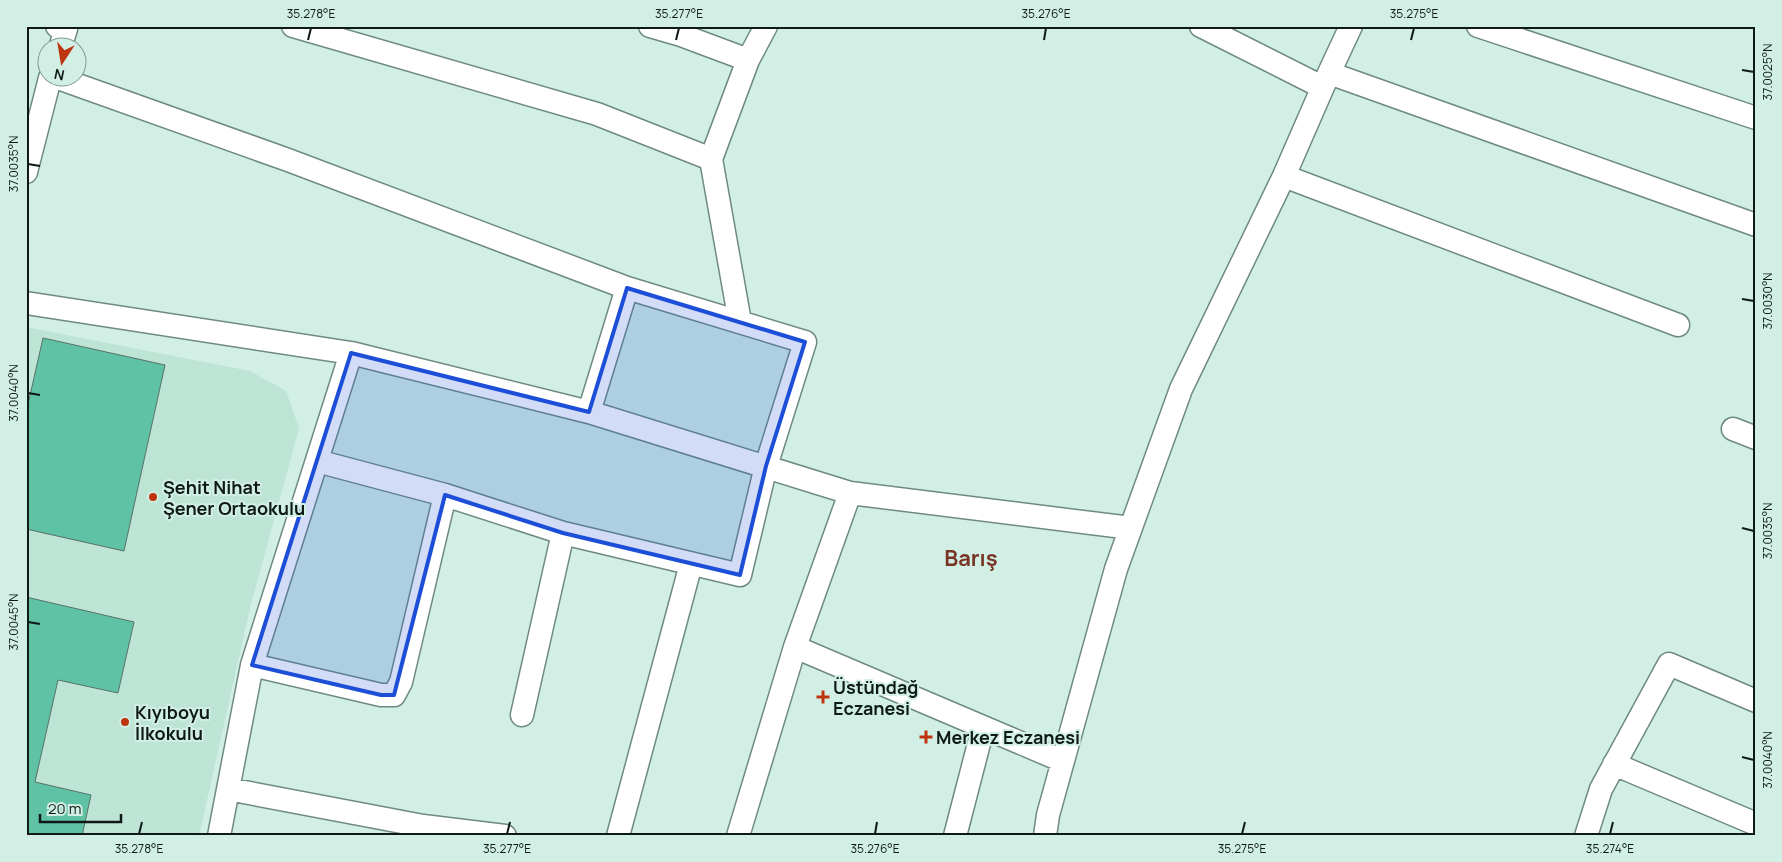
<svg xmlns="http://www.w3.org/2000/svg" width="1782" height="862" viewBox="0 0 1782 862" font-family="Manrope,sans-serif">
<style>
.built{fill:#bee4d6}
.building{fill:#5fc2a4;stroke:#577268}
.lines{fill:none;stroke-linecap:round;stroke-linejoin:round}
.street-casing{stroke:#6f8a80;stroke-width:25}
.street{stroke:#fff;stroke-width:22}
.marked{fill:#1d4ed8;fill-opacity:0.2;stroke:#1d4ed8;stroke-width:4;stroke-linejoin:round}
.ticks{fill:none;stroke:#0f1a16;stroke-width:2}
.poi-dot{fill:#be340f;stroke:#d1efe4;stroke-width:2}
.labels{text-anchor:middle;dominant-baseline:central;stroke-width:4;stroke-linejoin:round;paint-order:stroke}
.poi-label{font-size:18px;font-weight:bold;fill:#0f1a16;stroke:#d1efe4;text-anchor:start}
.district-label{font-size:22px;font-weight:bold;fill:#783424;stroke:#d1efe4}
.neatline{fill:none;stroke:#0f1a16;stroke-width:2}
.ticks-label{font-size:12px;text-anchor:middle;fill:#0f1a16}
</style>
<rect width="100%" height="100%" fill="#d1efe4"/>
<path class="built" d="M26 327 250 371 286 391 299 428 250 608 199 836H26Z"/>
<path class="building" d="M43 338 165 365 124 551 26 529V413Z
M26 597 134 622 118 693 58 680 35 782 91 795 82 836H26Z"/>
<g class="lines">
<defs>
<path id="street" d="M57 26 66 29 60 48
M293 26 597 114 711 159
M650 26 681 35 748 60
M1201 26 1322 87
M1478 26 1756 118
M1329 73 1756 225
M58 78 288 160 627 288 805 342 766 466 740 575 563 533 445 495 317 461
M26 172 50 78
M1284 176 1678 325
M26 303 351 353 589 412 850 493 1131 528
M740 322 711 159 748 60 766 26
M589 412 627 288
M1733 429 1756 438
M795 647 1063 761
M252 665 381 695H394L401 682 445 495
M522 715 563 533
M1614 764 1756 824
M228 789 423 826 505 836
M219 836 252 665 351 353
M618 836 691 564
M738 836 795 647 850 493
M955 836 983 728
M1045 836 1048 815 1116 569 1181 389 1284 176 1329 73 1351 26
M1586 836 1601 789 1669 664 1756 701"/>
</defs>
<use href="#street" class="street-casing"/>
<use href="#street" class="street"/>
</g>
<path class="marked" d="M627 288 805 342 766 466 740 575 563 533 445 495 394 695H381L252 665 351 353 589 412Z"/>
<path class="ticks" d="M308 40 311 28M676 40 679 28M1044 40 1046 28M1411 40 1414 28M1742 70 1754 72M28 164 40 166M1742 299 1754 301M28 393 40 395M1742 528 1754 531M28 622 40 624M1742 757 1754 760M139 834 142 822M507 834 510 822M875 834 877 822M1242 834 1245 822M1610 834 1613 822"/>
<g class="poi-dot">
<circle cx="153" cy="497" r="5"/>
<path d="M820.5 689.5h5v5h5v5h-5v5h-5v-5h-5v-5h5z"/>
<circle cx="125" cy="722" r="5"/>
<path d="M923.5 729.5h5v5h5v5h-5v5h-5v-5h-5v-5h5z"/>
</g>
<g class="labels">
<g class="poi-label">
<text x="163" y="487">Şehit Nihat<tspan x="163" dy="21">Şener Ortaokulu</tspan></text>
<text x="833" y="687">Üstündağ<tspan x="833" dy="21">Eczanesi</tspan></text>
<text x="135" y="712">Kıyıboyu<tspan x="135" dy="21">İlkokulu</tspan></text>
<text x="936" y="737">Merkez Eczanesi</text>
</g>
<g class="district-label">
<text x="971" y="558">Barış</text>
</g>
</g>
<rect width="1782" height="862" fill="none" stroke="#d1efe4" stroke-width="55"/>
<g transform="translate(62 62) rotate(192)"><circle r="24" fill="#d1efe4" stroke="#839a92"/>
<path d="M0-4L9 19L0 12L-9 19Z" fill="#be340f"/>
<text y="-8" font-size="14" font-weight="bold" text-anchor="middle" fill="#0f1a16">N</text>
</g>
<path d="M40 814v8h81v-8" fill="none" stroke="#0f1a16" stroke-width="2.5"/>
<text x="48" y="814" font-size="15" fill="#0f1a16" stroke="#d1efe4" stroke-width="4" paint-order="stroke">20 m</text>
<rect x="28" y="28" width="1726" height="806" class="neatline"/>
<g class="ticks-label">
<text x="311" y="18">35.278°E</text>
<text x="679" y="18">35.277°E</text>
<text x="1046" y="18">35.276°E</text>
<text x="1414" y="18">35.275°E</text>
<text transform="translate(1768 72) rotate(-90)" y="4">37.0025°N</text>
<text transform="translate(14 164) rotate(-90)" y="4">37.0035°N</text>
<text transform="translate(1768 301) rotate(-90)" y="4">37.0030°N</text>
<text transform="translate(14 393) rotate(-90)" y="4">37.0040°N</text>
<text transform="translate(1768 531) rotate(-90)" y="4">37.0035°N</text>
<text transform="translate(14 622) rotate(-90)" y="4">37.0045°N</text>
<text transform="translate(1768 760) rotate(-90)" y="4">37.0040°N</text>
<text x="139" y="853">35.278°E</text>
<text x="507" y="853">35.277°E</text>
<text x="875" y="853">35.276°E</text>
<text x="1242" y="853">35.275°E</text>
<text x="1610" y="853">35.274°E</text>
</g>
</svg>
